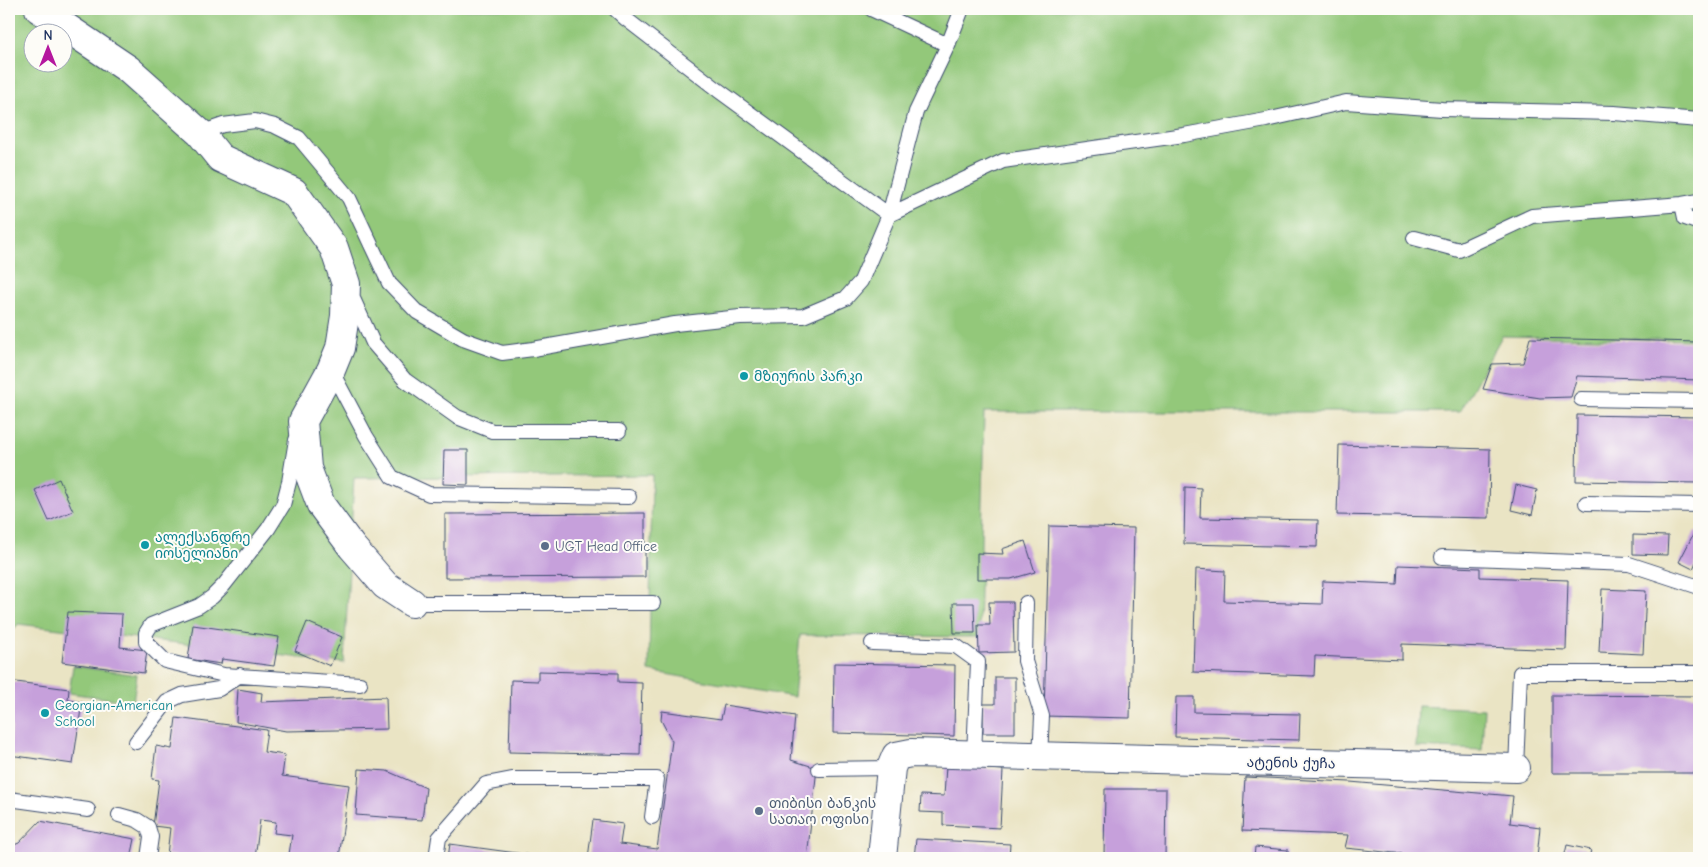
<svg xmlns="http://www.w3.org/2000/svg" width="1708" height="867" viewBox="0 0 1708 867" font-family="'Comic Neue','Noto Sans Georgian',sans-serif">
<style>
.green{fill:#93c87a;stroke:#577c6c;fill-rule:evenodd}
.building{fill:#c6a0db}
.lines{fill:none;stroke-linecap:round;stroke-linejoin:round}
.service-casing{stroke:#3a4a6d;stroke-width:16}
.minor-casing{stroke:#3a4a6d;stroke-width:30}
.service{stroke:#fff;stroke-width:14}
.minor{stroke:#fff;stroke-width:28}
.culture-dot{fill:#0f9aa8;stroke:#fdfcf7;stroke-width:2}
.service-dot{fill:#5c6f8a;stroke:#fdfcf7;stroke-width:2}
.labels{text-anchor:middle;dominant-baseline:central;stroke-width:4;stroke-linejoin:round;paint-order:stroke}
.culture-label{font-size:14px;fill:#0d838f;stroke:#fdfcf7;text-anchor:start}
.service-label{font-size:14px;fill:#4e5e75;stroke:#fdfcf7;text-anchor:start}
.street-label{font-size:14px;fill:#1b2f5e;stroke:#fdfcf7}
</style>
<rect width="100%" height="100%" fill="#fdfcf7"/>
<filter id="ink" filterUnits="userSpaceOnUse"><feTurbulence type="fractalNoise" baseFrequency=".02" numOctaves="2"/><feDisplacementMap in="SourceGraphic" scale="10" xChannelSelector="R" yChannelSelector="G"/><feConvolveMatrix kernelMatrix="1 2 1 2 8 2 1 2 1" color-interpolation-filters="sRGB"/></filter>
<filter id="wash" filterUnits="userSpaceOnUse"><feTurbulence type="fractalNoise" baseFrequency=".0096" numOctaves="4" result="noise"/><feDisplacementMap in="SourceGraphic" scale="20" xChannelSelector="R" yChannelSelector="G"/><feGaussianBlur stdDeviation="1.12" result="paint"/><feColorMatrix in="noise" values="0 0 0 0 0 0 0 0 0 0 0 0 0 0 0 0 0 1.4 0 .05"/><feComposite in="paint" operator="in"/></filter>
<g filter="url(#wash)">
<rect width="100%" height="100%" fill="#eae4c4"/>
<path class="green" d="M9 9H1699V340L1502 336 1460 412H984L979 637 800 635 794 697 649 671 652 475 354 478 344 663 18 624 9 637ZM32 32H62V62H32Z
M73 666 137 675 133 702 69 693Z
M1418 706 1484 709 1482 750 1416 747Z"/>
<g id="blocks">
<path class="building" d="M1530 338 1699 342V380L1577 376 1571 397 1540 398 1483 389 1492 364 1523 363Z
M1577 415 1699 417V483L1576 481Z
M1339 445 1490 449 1489 518 1337 515Z
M444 450H468V485L443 484Z
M59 479 73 511 49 521 35 490Z
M1516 485 1537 490 1532 515 1511 510Z
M1185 487 1201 488 1200 518 1318 520 1317 547 1184 544Z
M645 513V577L445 578V514Z
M1049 526 1134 528 1130 718 1044 716Z
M1695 531 1699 533V564L1696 562 1693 569 1679 562Z
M1633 535 1668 536 1667 555 1633 554Z
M1025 541 1035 572 1011 579H977V553L1003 554 1002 549Z
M1398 565 1480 568V577L1568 580 1566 650 1402 644V660L1315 656 1314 676 1193 672 1196 569 1225 571 1224 601 1322 604 1323 581 1397 584Z
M1602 589 1646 591 1643 654 1599 652Z
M989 602H1013L1014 652 979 653 978 625H990Z
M953 603H974L975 633H954Z
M68 612 122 614 120 647 147 650 144 673 62 662Z
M307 622 342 637 330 666 295 651Z
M193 625 279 637 274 666 222 659 221 664 188 659Z
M834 663 955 665 954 736 833 733Z
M538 671 618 673V682L642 683 640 755 509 752 511 680 538 681Z
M995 677H1015V733H983V704H995Z
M9 681 69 689 68 700 82 702 73 764 9 755 12 725H9Z
M238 689 262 693 261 702 386 697 387 729 286 731 236 722Z
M1552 695 1699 696V773H1552Z
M1176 697H1194V712L1300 714 1299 740 1175 737Z
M724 705 795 716 791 760 817 768 807 858H588L593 820 623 824 620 844 657 849 672 741 661 720 662 711 721 719Z
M176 718 267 730 264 752 285 755 282 776 349 785 339 858 289 854 292 835 274 833 276 822 260 820 255 858H192L167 855 170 828 153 826 159 780 152 779 156 746 172 749Z
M946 766 1003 770 1000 828 943 825V813L920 812 921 795 944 796Z
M359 769 387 771 426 788 422 820 356 815Z
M1245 777 1350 782 1513 796 1510 823 1540 827 1537 858H1445L1345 848 1348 835 1242 831Z
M1105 789H1166L1165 858H1104Z
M40 821 135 839 131 858H9V847L19 843Z
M916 839 1010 844 1009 858H914Z
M450 844 546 857V858H448Z
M1567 845 1591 850 1589 858H1564Z
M1255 847 1288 850V858H1254Z"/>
</g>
</g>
<g filter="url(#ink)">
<use href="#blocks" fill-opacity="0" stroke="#3a4a6d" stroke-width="1"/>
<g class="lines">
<defs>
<path id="service" d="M615 9 626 19 718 90 889 215
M871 9 948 45
M200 133 223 125 255 121 275 126 299 138 349 198 389 283 417 312 463 339 502 353 533 349 675 324 740 317 803 316 846 298 861 281 889 215 916 112 948 45 962 9
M1682 204 1685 218 1699 223
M889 215 1003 161 1184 135 1266 120 1346 102 1442 109 1614 113 1699 120
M1414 238 1459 250 1532 216 1682 204 1699 201
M351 294 373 343 405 380 457 417 492 431H619
M331 370 366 436 392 477 429 494 629 497
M1581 399 1699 401
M296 440 289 482 283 505 268 529 224 585 212 597 199 606 151 625 146 633V642L165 661 224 675 360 684
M1586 503 1699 505
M1442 557 1629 564 1699 587
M412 603H653
M1026 603 1025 661 1042 716 1040 757
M872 643 956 646 978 662 974 755
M136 742 167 702 182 695 219 689 240 675
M1516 768 1520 673H1699
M819 769 891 768
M9 799 88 810
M119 815 137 820 148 827 151 837 148 858
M436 858 439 838 486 784 512 779H657L652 817"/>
<path id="minor" d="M39 9 128 69 200 133 220 158 294 192 334 248 346 284 345 316 340 348 331 370 303 421 307 468 321 505 352 547 385 585 412 603
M882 858 891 768 896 756 911 753 1516 768"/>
</defs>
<use href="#service" class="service-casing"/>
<use href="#minor" class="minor-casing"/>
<use href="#service" class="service"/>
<use href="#minor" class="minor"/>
</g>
</g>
<g class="culture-dot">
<circle cx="744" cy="376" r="5"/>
<circle cx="145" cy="545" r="5"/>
<circle cx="45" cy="713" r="5"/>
</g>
<g class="service-dot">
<circle cx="545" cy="546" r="5"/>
<circle cx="759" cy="811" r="5"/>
</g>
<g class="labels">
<g class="culture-label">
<text x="754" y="376">მზიურის პარკი</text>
<text x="155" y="537">ალექსანდრე<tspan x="155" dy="16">იოსელიანი</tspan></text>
<text x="55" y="705">Georgian-American<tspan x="55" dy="16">School</tspan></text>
</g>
<g class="service-label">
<text x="555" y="546">UGT Head Office</text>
<text x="769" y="803">თიბისი ბანკის<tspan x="769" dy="16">სათაო ოფისი</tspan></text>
</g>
<g class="street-label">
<text transform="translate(1291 763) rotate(1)">ატენის ქუჩა</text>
</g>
</g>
<rect width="1708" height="867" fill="none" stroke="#fdfcf7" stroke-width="30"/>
<g transform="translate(48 48)"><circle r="24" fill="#fdfcf7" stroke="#a3aaba"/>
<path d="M0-4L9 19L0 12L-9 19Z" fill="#b5179e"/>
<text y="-8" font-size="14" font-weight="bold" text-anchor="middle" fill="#1b2f5e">N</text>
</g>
</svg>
